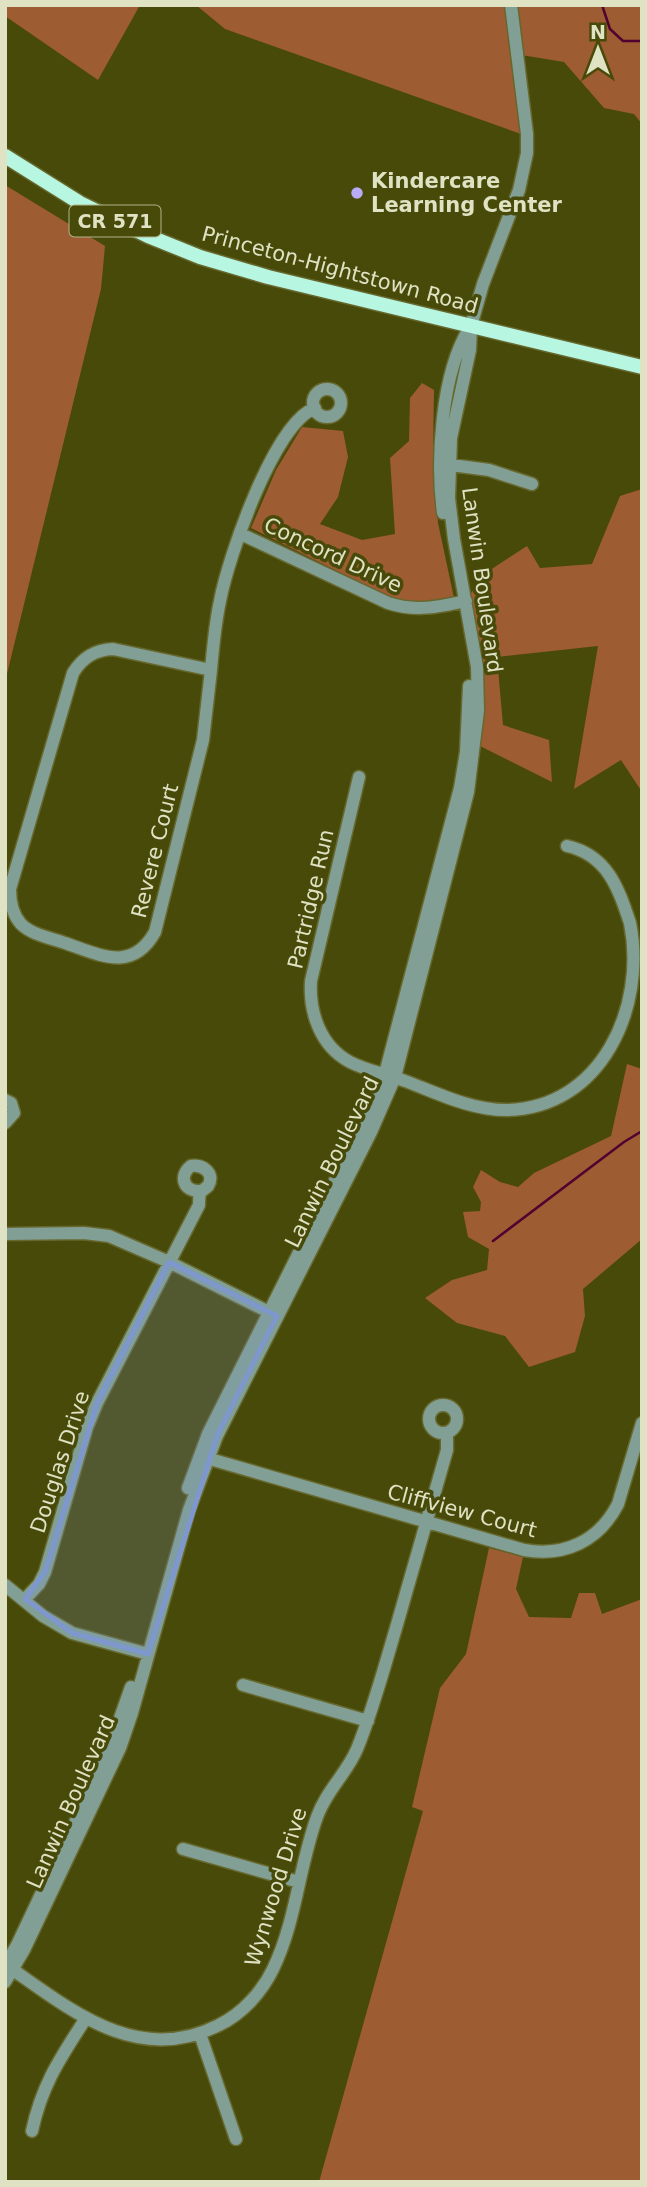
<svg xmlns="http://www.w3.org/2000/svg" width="647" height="2187" viewBox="0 0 647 2187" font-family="'DejaVu Sans',sans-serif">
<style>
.green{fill:#9d5c32}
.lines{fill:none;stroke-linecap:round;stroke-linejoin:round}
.stream{stroke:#500330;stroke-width:2.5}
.minor-casing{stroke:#66682e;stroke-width:15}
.major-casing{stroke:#66682e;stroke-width:17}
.minor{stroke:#819f94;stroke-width:12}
.major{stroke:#b7f6e1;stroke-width:14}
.marked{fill:#7e98ce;fill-opacity:0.2;stroke:#7e98ce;stroke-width:5;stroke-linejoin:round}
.poi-dot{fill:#b8abf7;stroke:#484a09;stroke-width:2.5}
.labels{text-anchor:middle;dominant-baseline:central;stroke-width:7;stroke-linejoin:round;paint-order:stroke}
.shield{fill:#484a09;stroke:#b2b48b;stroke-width:2}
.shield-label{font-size:19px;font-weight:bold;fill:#dfe2c3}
.poi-label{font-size:21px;font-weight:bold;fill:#dfe2c3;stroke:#484a09;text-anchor:start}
.street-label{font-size:21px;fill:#dfe2c3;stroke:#484a09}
</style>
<rect width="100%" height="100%" fill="#484a09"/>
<path class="green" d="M5 5H140L98 80 5 16Z
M196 5H642V124L634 114 604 108 564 62 515 54 521 134 225 29Z
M5 185 105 246 101 289 5 682Z
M422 383 434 390 433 452 438 523 454 598 424 603 395 600 251 528 276 470 302 427 343 431 348 457 338 497 320 524 362 540 395 534 390 458 409 441 410 398Z
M642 489V792L621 760 574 789 598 646 497 657 503 725 549 740 552 782 480 746 469 596 484 574 527 546 540 568 592 564 620 496Z
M627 1064 642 1069V1239L583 1289 585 1316 575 1352 529 1367 505 1336 457 1323 425 1298 452 1280 487 1270 489 1249 468 1237 463 1212 480 1211 481 1202 473 1187 481 1170 500 1182 518 1187 534 1173 611 1136Z
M489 1548 523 1557 516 1589 529 1617 571 1618 579 1593H595L602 1614 642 1599V2182H319L423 1811 412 1807 440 1688 466 1654Z"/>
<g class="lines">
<path class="stream" d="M602 5 610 29 623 41H642
M493 1241 624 1142 642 1131"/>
<defs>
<path id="minor" d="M313 403a14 14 0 1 1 28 0a14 14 0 1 1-28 0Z
M444 464 489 470 532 484
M443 513C436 461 441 374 469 329
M241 534 388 603C415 612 438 607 466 601
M113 649 211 670 203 740 155 932C132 973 100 955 65 943 51 938 32 935 21 924 12 914 10 902 10 889L73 673C83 657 95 650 113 649Z
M211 670C213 647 215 624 220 601 228 558 274 423 315 408
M359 777 311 981C309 1012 320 1046 350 1062 367 1071 387 1074 405 1081 437 1093 471 1110 506 1110 601 1109 647 1007 630 923 618 887 607 855 567 846
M5 1100 11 1103 14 1113 5 1123
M5 1234 84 1233 109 1236 169 1262 277 1316
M429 1419a14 14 0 1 1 28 0a14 14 0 1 1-28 0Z
M203 1457 524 1550C565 1557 599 1541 618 1504L642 1423
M188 1488 208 1434 381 1089 460 788 466 752 469 686
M5 1585 43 1616 72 1633 148 1654
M25 1599 39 1584 45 1572 87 1427 97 1403 199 1205C199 1201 199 1197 200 1193 202 1190 205 1189 208 1186 216 1173 202 1164 191 1166 178 1176 184 1192 200 1191
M243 1685 368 1721
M183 1849 299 1882
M5 1966 17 1945 107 1755 131 1687
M9 1967C73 2012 139 2066 219 2025 242 2014 262 1992 273 1969 296 1922 299 1866 317 1817 326 1791 347 1773 357 1749 373 1710 384 1668 396 1628 413 1569 430 1509 447 1450V1433
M5 1982 24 1950 120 1748 132 1713 189 1510 217 1436 371 1132 395 1077 468 792 478 711 477 667 454 539 449 498 451 438 470 350 471 326 483 284 519 190 527 153V134L511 5
M200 2034 236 2139
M32 2131C42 2084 61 2057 86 2018"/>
<path id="major" d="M5 156 80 203 148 236 200 257 268 277 642 367"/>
</defs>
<use href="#minor" class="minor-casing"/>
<use href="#major" class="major-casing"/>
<use href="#minor" class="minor"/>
<use href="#major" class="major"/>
</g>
<path class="marked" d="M169 1262 277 1316 217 1436 148 1654 72 1633 25 1599 45 1572 97 1403Z"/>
<circle class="poi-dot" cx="357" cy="193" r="7"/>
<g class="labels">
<rect class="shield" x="69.5" y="205.5" width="91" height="31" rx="5"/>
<g class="shield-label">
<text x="115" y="221">CR 571</text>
</g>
<g class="poi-label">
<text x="371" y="181">Kindercare<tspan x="371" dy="24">Learning Center</tspan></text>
</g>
<g class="street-label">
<text transform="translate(340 270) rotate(15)">Princeton-Hightstown Road</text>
<text transform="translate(333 555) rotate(25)">Concord Drive</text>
<text transform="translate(482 580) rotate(82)">Lanwin Boulevard</text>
<text transform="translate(155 851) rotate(-76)">Revere Court</text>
<text transform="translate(311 899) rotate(-77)">Partridge Run</text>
<text transform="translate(332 1162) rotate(-64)">Lanwin Boulevard</text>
<text transform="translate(60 1462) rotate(-72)">Douglas Drive</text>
<text transform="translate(462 1511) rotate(15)">Cliffview Court</text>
<text transform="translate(71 1802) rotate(-66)">Lanwin Boulevard</text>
<text transform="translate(276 1887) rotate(-73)">Wynwood Drive</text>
</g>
</g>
<rect width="647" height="2187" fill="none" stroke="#dfe2c3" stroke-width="14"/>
<g transform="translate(598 49)" stroke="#484a09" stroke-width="5" paint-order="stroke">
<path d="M0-5L12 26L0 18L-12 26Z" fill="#dfe2c3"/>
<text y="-10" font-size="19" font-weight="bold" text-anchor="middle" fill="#dfe2c3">N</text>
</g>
</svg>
